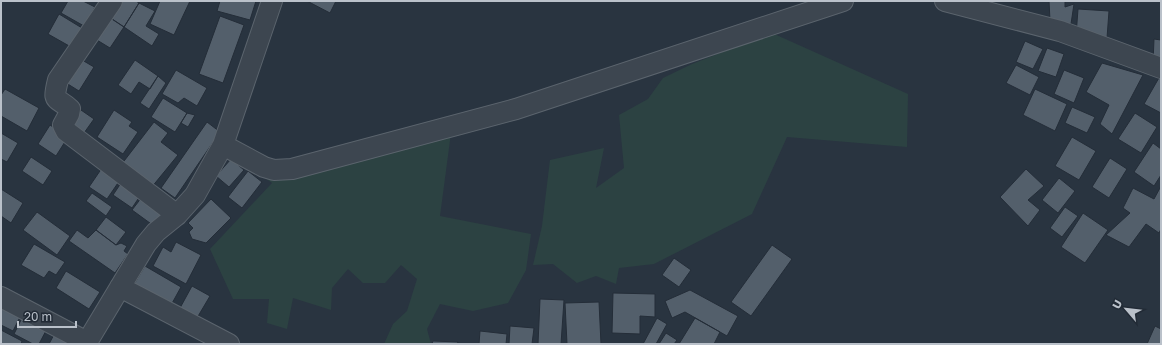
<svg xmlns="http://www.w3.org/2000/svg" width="1162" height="345" viewBox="0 0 1162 345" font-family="'Golos Text',sans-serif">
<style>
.green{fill:#2c4242}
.building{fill:#535f6b;stroke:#242d38}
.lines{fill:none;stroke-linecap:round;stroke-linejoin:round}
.street-casing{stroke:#5b646d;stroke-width:22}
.street{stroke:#3d4650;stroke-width:20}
</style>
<rect width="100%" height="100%" fill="#293440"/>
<path class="green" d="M772 33 908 94 907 147 787 137 752 214 654 264 619 268 616 284 596 276 577 283 553 264 533 265 542 226 550 160 604 148 596 188 624 168 619 115 648 99 663 78 692 64Z
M451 133 440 216 531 234 526 270 508 303 473 311 440 304 427 329 431 344H384L393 324 407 311 417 279 401 265 385 283H363L348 269 332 288 331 310 293 298 287 329 267 323 269 299H233L210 249 272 183 257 172Z"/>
<path class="building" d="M68 1H83L95 7 84 26 61 13Z
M116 1H136L139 3 124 27 106 15Z
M160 1H190L174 35 150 24Z
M220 1H256L250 20 217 11Z
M307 1H336L330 13Z
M1049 1H1065V7L1074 4 1071 24 1050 21Z
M139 3 155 11 146 26 159 34 152 46 124 27Z
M1078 9 1109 11 1107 38 1076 36Z
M59 14 82 28 71 47 48 34Z
M106 15 124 27 110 48 92 37Z
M220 16 244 25 223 83 199 74Z
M1154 39 1161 40V63H1153Z
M1025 41 1043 49 1033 69 1016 62Z
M1047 48 1064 54 1056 77 1038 71Z
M77 57 94 67 79 91 63 81Z
M135 60 158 76 150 89 139 82 131 94 118 85Z
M1102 63 1143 75 1112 134 1100 124 1109 105 1086 92Z
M1016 65 1039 77 1030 95 1006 83Z
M176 70 207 88 197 106 184 98 178 103 162 94Z
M1064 70 1084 78 1074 103 1054 94Z
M158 76 166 83 149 109 140 103Z
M1160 76H1161V113L1144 104Z
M5 89 39 108 27 131 1 116V95Z
M1035 89 1067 104 1055 131 1023 115Z
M163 98 187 113 175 132 151 117Z
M1072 107 1095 117 1087 133 1065 123Z
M81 110 94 119 84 133 71 124Z
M114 110 132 122 129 126 138 132 123 154 97 137Z
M187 113 195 115 188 127 181 123Z
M1135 113 1157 127 1141 153 1118 139Z
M154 122 168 133 161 142 178 155 151 188 121 165Z
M207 122 220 132 175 198 161 188Z
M50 125 68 137 56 156 38 144Z
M1 133 18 143 7 162 1 159Z
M1072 137 1096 151 1079 180 1055 166Z
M1153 143 1161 149V175L1154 186 1134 172Z
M31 157 52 171 43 185 22 171Z
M1110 158 1127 169 1109 198 1092 187Z
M231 159 244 170 229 187 216 176Z
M104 165 122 177 107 199 89 187Z
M1026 169 1044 186 1028 200 1040 210 1028 226 1000 197Z
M248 171 262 182 242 208 228 197Z
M1059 178 1075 191 1058 213 1042 200Z
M121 183 140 196 132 208 113 195Z
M1161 186V229L1159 233 1146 224 1129 247 1106 235 1130 213 1123 208 1133 188 1154 199Z
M1 189 23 203 11 223 1 216Z
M92 193 112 207 106 216 86 201Z
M142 197 164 214 154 226 132 210Z
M211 199 231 218 206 243 192 239 189 232 193 228 188 223Z
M1065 207 1078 216 1062 237 1050 228Z
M37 212 70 236 57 255 23 230Z
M1083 213 1108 230 1085 263 1061 247Z
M106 217 126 232 116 245 96 230Z
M77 230 88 238 96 230 116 245 121 243 127 246 124 251 128 254 115 273 69 241Z
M176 242 201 255 186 284 153 266 163 247 171 252Z
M34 244 65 262 56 275 49 271 44 278 21 265Z
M772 245 792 259 751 316 731 302Z
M674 258 691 270 679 287 662 275Z
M145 266 181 287 170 307 133 286Z
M66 271 100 292 89 309 56 288Z
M192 286 210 296 197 318 180 308Z
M690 290 738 316 727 336 685 312 672 318 665 301Z
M613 293 655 294V317L640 316V334L612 333Z
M540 299 564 300 561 344H538Z
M1 302 22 313 13 331 1 325Z
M599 302 601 344H567L565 303Z
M25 312 49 325 39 344H33L14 334Z
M657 318 667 324 656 344H643Z
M695 318 720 332 714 344H679Z
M510 326 534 328 532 344H509Z
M1155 326 1161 329V344H1147Z
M57 329 75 344H49Z
M1 330 22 341 21 344H1Z
M480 331 507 334 506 344H479Z
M666 333 677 340 674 344H659Z
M433 341 458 342 457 344H432Z"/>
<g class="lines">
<defs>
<path id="street" d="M112 1 58 80C52 104 56 96 70 109L69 114 63 125 66 131 177 215
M945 1 1060 31 1161 68
M223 145 264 167 274 170 292 169 516 109 843 1
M120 287 229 344
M1 297 87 342
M86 344 146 244 156 232 177 215 195 195 223 145 272 1"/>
</defs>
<use href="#street" class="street-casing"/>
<use href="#street" class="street"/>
</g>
<rect width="1162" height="345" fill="none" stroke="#bac1ca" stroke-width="4"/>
<g transform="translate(1126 309) rotate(298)" stroke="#222b36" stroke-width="3" paint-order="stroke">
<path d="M0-3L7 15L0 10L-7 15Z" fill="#bac1ca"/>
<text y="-6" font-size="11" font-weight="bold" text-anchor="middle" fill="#bac1ca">U</text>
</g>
<path d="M18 321v6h58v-6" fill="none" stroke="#bac1ca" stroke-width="2"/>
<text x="24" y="321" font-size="12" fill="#bac1ca" stroke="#222b36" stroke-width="3" paint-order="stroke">20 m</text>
</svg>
